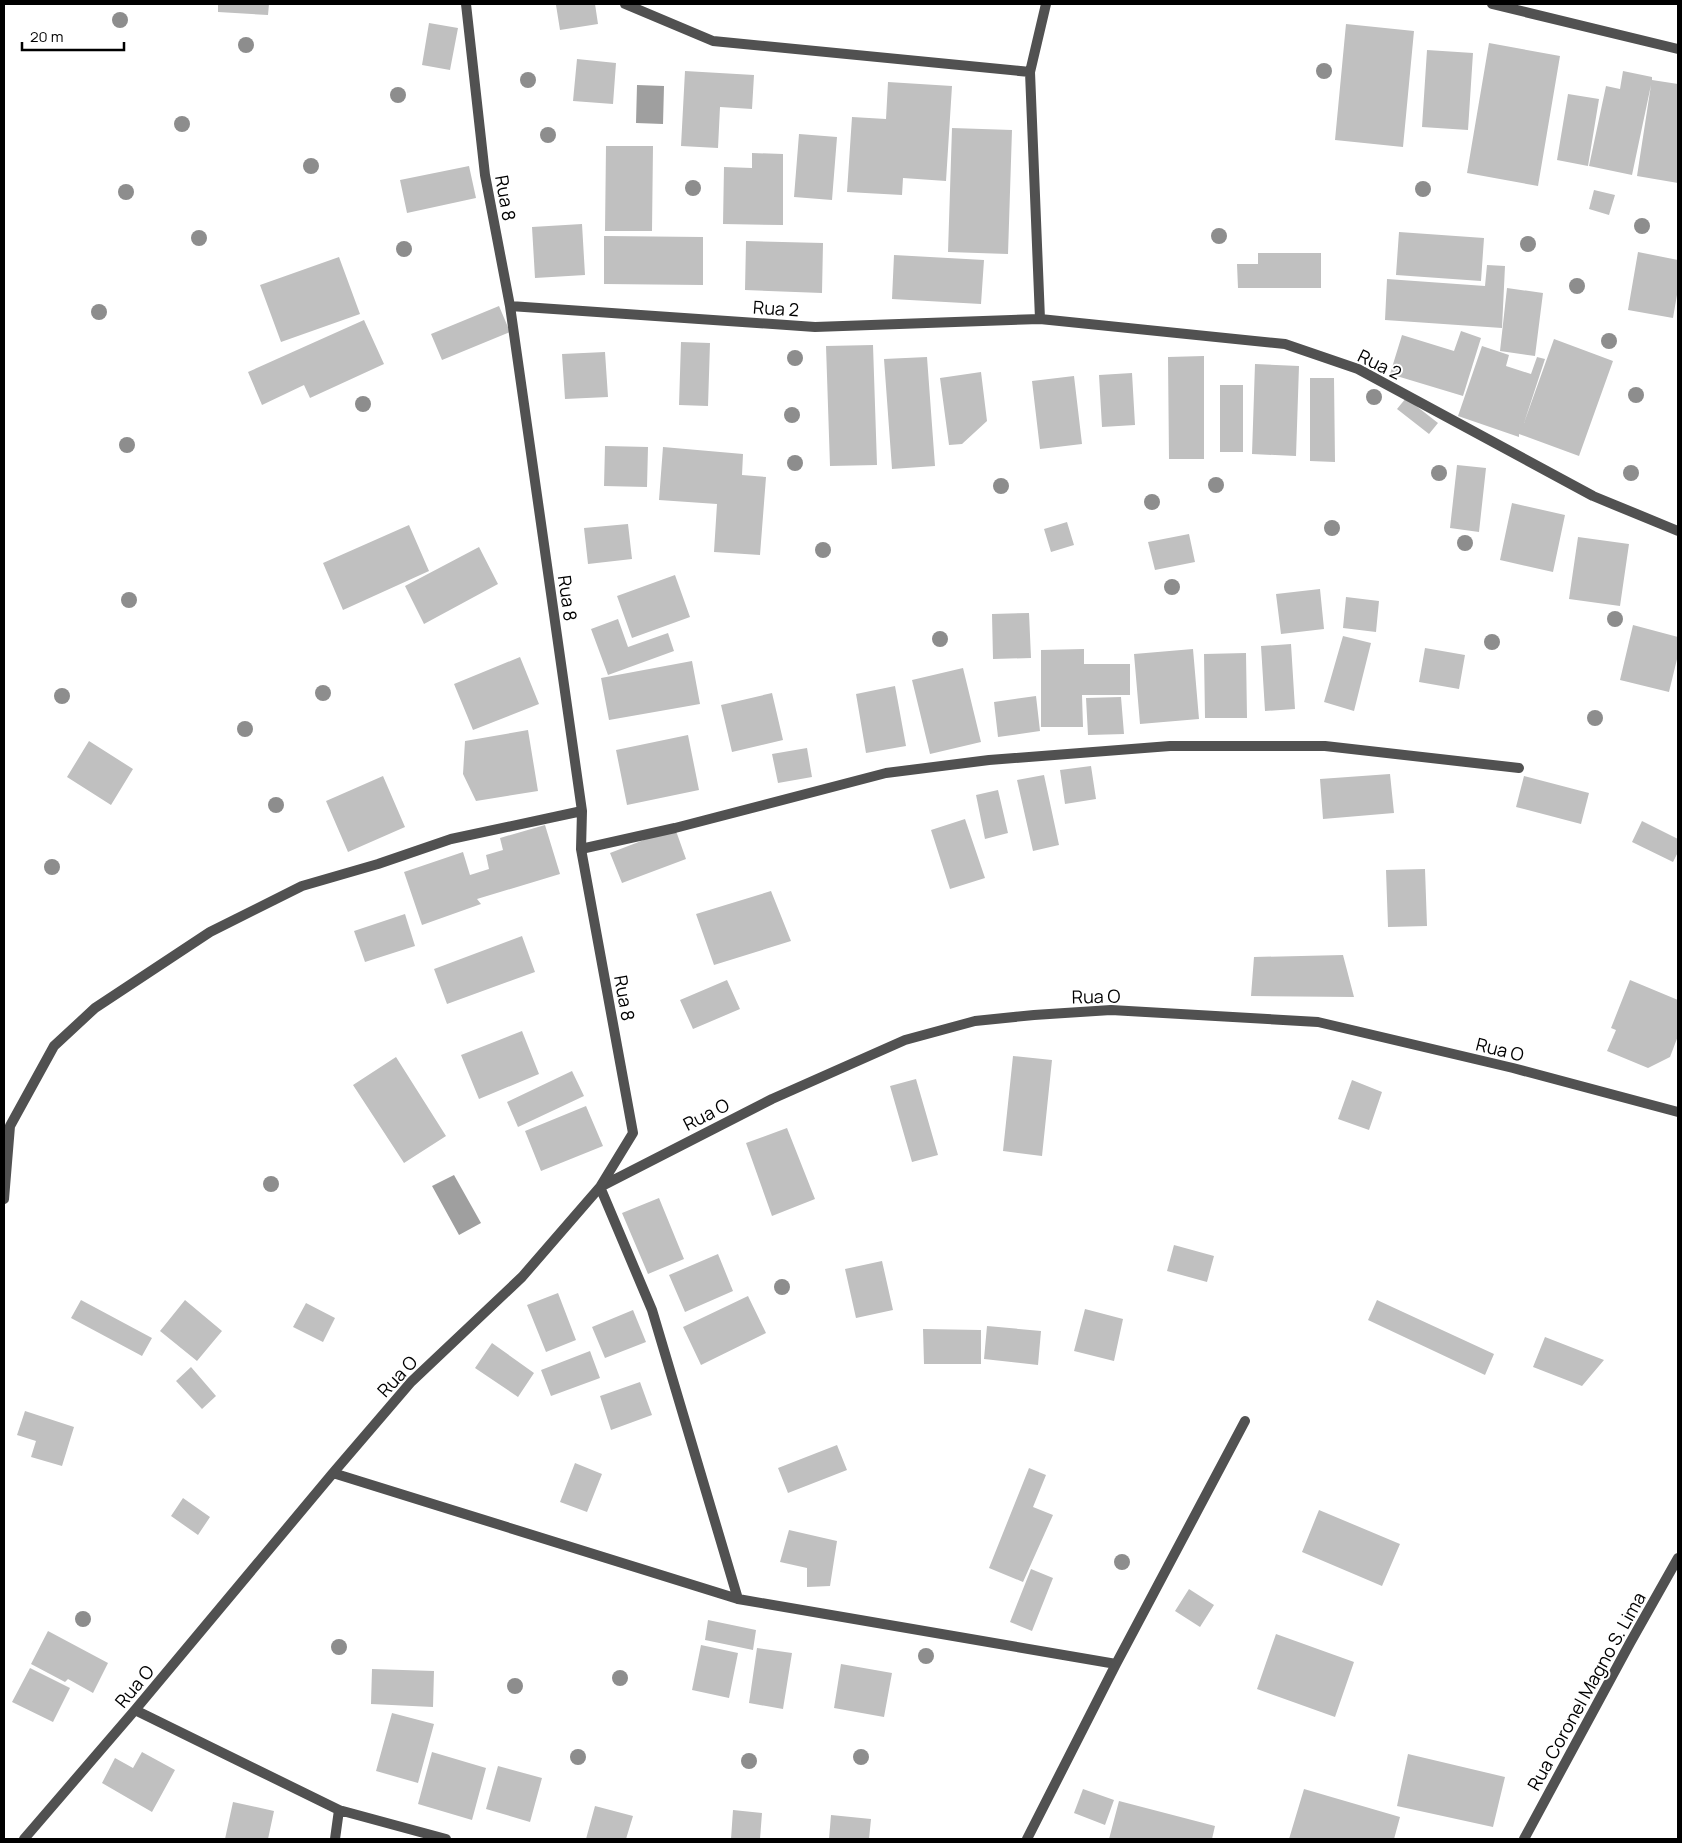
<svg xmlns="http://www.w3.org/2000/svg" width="1682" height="1843" viewBox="0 0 1682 1843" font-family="Manrope,sans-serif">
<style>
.water{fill:#9f9f9f}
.building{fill:#c0c0c0}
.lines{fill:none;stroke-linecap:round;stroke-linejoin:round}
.street{stroke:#515151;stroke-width:10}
.tree{fill:#8d8d8d}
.labels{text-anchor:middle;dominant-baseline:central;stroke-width:4;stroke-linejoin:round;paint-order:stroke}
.street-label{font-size:18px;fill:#000;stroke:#fff}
</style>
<rect width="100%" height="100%" fill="#fff"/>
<path class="water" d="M637 85 664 86 663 124 636 123Z
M454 1175 481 1223 459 1235 432 1186Z"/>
<path class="building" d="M218 4H269L268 15 218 12Z
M566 4H595L598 24 560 30 556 5Z
M429 23 458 28 450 70 422 65Z
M1346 24 1414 31 1403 147 1335 140Z
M1489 43 1560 56 1538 186 1467 173Z
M1427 50 1473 53 1468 130 1422 127Z
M577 59 616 63 613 104 573 101Z
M685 71 754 75 752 109 720 107 718 148 681 146Z
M1623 71 1652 77V80L1678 84V183L1637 176 1651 85 1632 175 1589 166 1606 86 1620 89Z
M888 82 952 86 946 181 903 178 902 195 847 192 852 117 886 119Z
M1568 94 1599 99 1588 166 1557 160Z
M952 128 1012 130 1008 254 948 252Z
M799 134 837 137 832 200 794 197Z
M606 146H653L652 231H605Z
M752 153 783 154V225L723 224 724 167 752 168Z
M469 166 476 198 407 213 400 180Z
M1594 190 1615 195 1609 215 1589 209Z
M582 224 585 275 535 278 532 227Z
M1399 232 1484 238 1481 281 1396 275Z
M604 236 703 237V285L604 284Z
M746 241 823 243 822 293 745 290Z
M1638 252 1678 260V289L1673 318 1628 310Z
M1258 253H1321V288H1238L1237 264H1258Z
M894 255 984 260 981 304 892 299Z
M339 257 360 314 281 342 260 285Z
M1487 265 1505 266 1502 328 1385 320 1387 279 1485 286Z
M1507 288 1543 293 1535 356 1500 351Z
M499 306 510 332 442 360 431 334Z
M364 320 384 364 310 398 304 385 262 405 248 372Z
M1461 331 1481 338 1463 396 1390 374 1402 335 1454 351Z
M1554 339 1613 361 1579 456 1519 434V437L1458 416 1482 346 1509 355 1506 366 1531 374 1537 357 1545 359 1524 423Z
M681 342 710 343 708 406 679 405Z
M873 345 877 465 830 466 826 346Z
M605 352 608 397 565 399 562 354Z
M1204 356V459H1169L1168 357Z
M927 357 935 466 892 469 884 359Z
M1255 364 1299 366 1296 456 1252 454Z
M981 372 987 421 962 444 949 445 940 378Z
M1132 373 1135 425 1102 427 1099 375Z
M1074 376 1082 444 1040 449 1032 381Z
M1310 378H1334L1335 462 1310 461Z
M1220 385H1243V452H1220Z
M1406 398 1438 423 1429 434 1397 409Z
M605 446 648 447 647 487 604 486Z
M663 447 743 454 742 475 766 477 760 555 714 552 717 504 659 500Z
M1457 465 1486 468 1479 532 1450 528Z
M1512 503 1565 515 1553 572 1500 560Z
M1067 522 1074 545 1051 552 1044 529Z
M628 524 632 559 588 564 584 528Z
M409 525 429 571 343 610 323 563Z
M1189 534 1195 562 1155 570 1148 542Z
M1578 537 1629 544 1620 606 1569 599Z
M479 547 498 584 424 624 405 586Z
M675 575 690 617 632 638 617 596Z
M1320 589 1324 629 1281 634 1276 594Z
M1346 597 1379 601 1376 632 1343 628Z
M1029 613 1031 658 993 659 992 614Z
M618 619 628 647 668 633 674 651 608 675 591 629Z
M1633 625 1678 637V655L1669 692 1620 680Z
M1343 636 1371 643 1354 711 1324 702Z
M1291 644 1295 709 1265 711 1261 646Z
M1425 648 1465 655 1459 689 1419 682Z
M1084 649V664H1130V695H1082L1083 727H1041V650Z
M1193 649 1199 719 1140 724 1134 654Z
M1246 653 1247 718H1205L1204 654Z
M520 657 539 704 473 730 454 684Z
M692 661 700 704 609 720 601 678Z
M963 668 981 742 930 754 912 680Z
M895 686 906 746 866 753 856 694Z
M772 693 783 740 732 752 721 705Z
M1036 696 1040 731 998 737 994 702Z
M1121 697 1124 734 1088 735 1086 698Z
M528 730 538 791 476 801 463 774 465 741Z
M688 735 699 790 627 805 616 750Z
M89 741 133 769 111 805 67 777Z
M807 748 812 777 778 783 772 754Z
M1091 766 1096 799 1065 804 1060 770Z
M1390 774 1394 813 1323 819 1320 779Z
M1044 775 1059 845 1033 851 1017 780Z
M383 776 405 827 348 852 326 801Z
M1524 776 1589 793 1581 824 1516 807Z
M998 790 1008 833 985 839 976 795Z
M965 819 985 878 950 889 931 830Z
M1642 821 1678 839V852L1673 862 1632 842Z
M545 825 560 874 477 899 481 904 422 925 404 872 463 852 470 875 489 869 486 855 503 850 500 838Z
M675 828 686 859 622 883 610 853Z
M1425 869 1427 926 1388 927 1386 870Z
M771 891 791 941 714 965 696 914Z
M405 914 415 946 365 962 354 931Z
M522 936 535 972 447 1004 434 969Z
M1343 955 1354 997 1251 996 1254 957Z
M727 980 740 1009 693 1029 680 1000Z
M1630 980 1678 1000V1036L1670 1057 1648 1068 1607 1051 1616 1030 1611 1028Z
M522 1031 539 1074 479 1099 461 1055Z
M1013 1056 1052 1060 1042 1156 1003 1151Z
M396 1057 446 1136 404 1163 353 1085Z
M572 1071 584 1096 518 1127 507 1102Z
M916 1079 938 1155 912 1162 890 1086Z
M1352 1080 1382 1092 1369 1130 1338 1119Z
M586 1106 603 1146 541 1171 525 1131Z
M787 1128 815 1199 772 1216 746 1143Z
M659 1198 684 1259 648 1274 622 1213Z
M1174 1245 1214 1256 1207 1282 1167 1271Z
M718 1254 733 1291 685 1312 669 1275Z
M882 1261 893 1310 856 1318 845 1269Z
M558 1293 576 1340 546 1352 527 1305Z
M748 1296 766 1333 701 1365 683 1327Z
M81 1300 152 1338 142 1356 71 1318Z
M185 1300 222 1331 197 1361 160 1331Z
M1377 1300 1494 1354 1485 1375 1368 1320Z
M306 1303 335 1318 323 1342 293 1327Z
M1085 1309 1123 1319 1114 1361 1074 1351Z
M633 1310 646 1342 605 1358 592 1327Z
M987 1326 1041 1331 1038 1365 984 1359Z
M923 1329 981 1330V1364H924Z
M1545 1337 1604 1360 1582 1386 1533 1367Z
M492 1343 534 1373 518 1397 475 1368Z
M590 1351 600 1378 551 1396 541 1370Z
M191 1367 216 1396 202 1409 176 1381Z
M640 1382 652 1415 611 1430 600 1396Z
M25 1411 74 1427 62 1466 31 1457 36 1441 17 1435Z
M837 1445 847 1470 788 1493 778 1468Z
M575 1463 602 1474 587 1512 560 1502Z
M1029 1468 1046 1475 1033 1507 1053 1515 1023 1582 989 1568Z
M183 1498 210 1517 198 1535 171 1516Z
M1319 1510 1400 1544 1382 1586 1302 1552Z
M789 1530 837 1541 830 1586 807 1587V1568L780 1562Z
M1031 1569 1053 1578 1032 1631 1010 1622Z
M1189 1589 1214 1605 1200 1627 1175 1611Z
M708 1620 756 1630 753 1650 705 1640Z
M48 1631 108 1663 93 1693 68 1679 65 1682 31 1664Z
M1276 1634 1354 1662 1335 1717 1257 1689Z
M701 1645 738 1653 729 1698 692 1690Z
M757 1648 792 1653 783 1709 749 1703Z
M841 1664 892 1673 884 1717 834 1708Z
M30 1668 70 1688 53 1722 12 1702Z
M372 1669 434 1671 433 1707 371 1704Z
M392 1713 434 1724 418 1783 376 1771Z
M142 1752 175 1770 152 1812 102 1783 115 1758 133 1768Z
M432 1752 486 1768 472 1820 418 1804Z
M1408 1754 1505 1777 1493 1827 1397 1806Z
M498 1766 542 1778 530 1822 486 1809Z
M1083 1789 1114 1800 1105 1825 1074 1813Z
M1304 1789 1400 1817 1394 1839H1289Z
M1119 1801 1215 1826 1212 1839H1109Z
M233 1802 274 1811 268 1839H225Z
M595 1806 633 1816 626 1839H586Z
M733 1810 762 1813 760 1839H731Z
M831 1815 871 1819 869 1839H829Z"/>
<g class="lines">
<path class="street" d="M466 4 485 175 510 306 582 811 581 849 633 1133 600 1187
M625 4 713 41 1030 72
M1492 4 1678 49
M510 306 815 327 1040 319 1285 344 1358 369 1593 496 1678 531
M1040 319 1030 72 1046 4
M581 849 675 828 886 773 989 760 1170 746H1325L1519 768
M600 1187 652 1310 738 1599
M4 1199 10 1126 54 1046 95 1008 210 932 302 886 378 864 451 839 582 811
M333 1473 738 1599 1116 1664
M135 1710 339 1810 446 1839
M24 1839 135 1710 333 1473 411 1382 522 1277 600 1187 772 1099 905 1040 975 1021 1034 1015 1111 1010 1318 1022 1513 1068 1678 1112
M335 1839 339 1810
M1027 1839 1116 1664 1245 1421
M1524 1839 1630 1643 1678 1558"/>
</g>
<g class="tree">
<circle cx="120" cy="20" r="8"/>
<circle cx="246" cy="45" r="8"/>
<circle cx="1324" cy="71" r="8"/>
<circle cx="528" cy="80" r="8"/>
<circle cx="398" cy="95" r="8"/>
<circle cx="182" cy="124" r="8"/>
<circle cx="548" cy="135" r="8"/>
<circle cx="311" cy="166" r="8"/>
<circle cx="693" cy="188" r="8"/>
<circle cx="1423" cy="189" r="8"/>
<circle cx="126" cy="192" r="8"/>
<circle cx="1642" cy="226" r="8"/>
<circle cx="1219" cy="236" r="8"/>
<circle cx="199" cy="238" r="8"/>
<circle cx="1528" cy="244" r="8"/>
<circle cx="404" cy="249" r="8"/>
<circle cx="1577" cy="286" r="8"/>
<circle cx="99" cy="312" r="8"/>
<circle cx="1609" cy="341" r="8"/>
<circle cx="795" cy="358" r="8"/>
<circle cx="1636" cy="395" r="8"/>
<circle cx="1374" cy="397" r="8"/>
<circle cx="363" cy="404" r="8"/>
<circle cx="792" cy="415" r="8"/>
<circle cx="127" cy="445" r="8"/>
<circle cx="795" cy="463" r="8"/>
<circle cx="1439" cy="473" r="8"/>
<circle cx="1631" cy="473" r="8"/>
<circle cx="1216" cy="485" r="8"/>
<circle cx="1001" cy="486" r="8"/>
<circle cx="1152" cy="502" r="8"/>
<circle cx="1332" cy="528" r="8"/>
<circle cx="1465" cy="543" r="8"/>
<circle cx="823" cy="550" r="8"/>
<circle cx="1172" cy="587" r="8"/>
<circle cx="129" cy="600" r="8"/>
<circle cx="1615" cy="619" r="8"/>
<circle cx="940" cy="639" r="8"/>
<circle cx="1492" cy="642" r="8"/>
<circle cx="323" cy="693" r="8"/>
<circle cx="62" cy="696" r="8"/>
<circle cx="1595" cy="718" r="8"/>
<circle cx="245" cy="729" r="8"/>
<circle cx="276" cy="805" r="8"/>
<circle cx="52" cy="867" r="8"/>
<circle cx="271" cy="1184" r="8"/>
<circle cx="782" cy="1287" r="8"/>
<circle cx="1122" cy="1562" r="8"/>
<circle cx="83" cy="1619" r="8"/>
<circle cx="339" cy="1647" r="8"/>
<circle cx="926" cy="1656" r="8"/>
<circle cx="620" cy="1678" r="8"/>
<circle cx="515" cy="1686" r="8"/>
<circle cx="578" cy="1757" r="8"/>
<circle cx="861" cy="1757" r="8"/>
<circle cx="749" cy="1761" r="8"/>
</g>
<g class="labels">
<g class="street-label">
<text transform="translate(506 198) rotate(80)">Rua 8</text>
<text transform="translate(776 308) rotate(4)">Rua 2</text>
<text transform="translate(1380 364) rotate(26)">Rua 2</text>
<text transform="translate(568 598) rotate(82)">Rua 8</text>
<text transform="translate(1096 996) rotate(-1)">Rua O</text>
<text transform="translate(625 998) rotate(80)">Rua 8</text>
<text transform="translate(1500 1049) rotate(14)">Rua O</text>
<text transform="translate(706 1114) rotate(-27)">Rua O</text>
<text transform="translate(397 1376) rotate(-47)">Rua O</text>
<text transform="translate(134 1686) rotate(-50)">Rua O</text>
<text transform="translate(1586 1691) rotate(-61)">Rua Coronel Magno S. Lima</text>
</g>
</g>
<rect width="1682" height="1843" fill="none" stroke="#000000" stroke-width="10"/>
<path d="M22 42v8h102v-8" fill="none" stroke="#000000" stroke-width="2.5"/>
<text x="30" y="42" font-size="15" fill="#000000" stroke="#ffffff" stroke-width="4" paint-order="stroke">20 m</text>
</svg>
